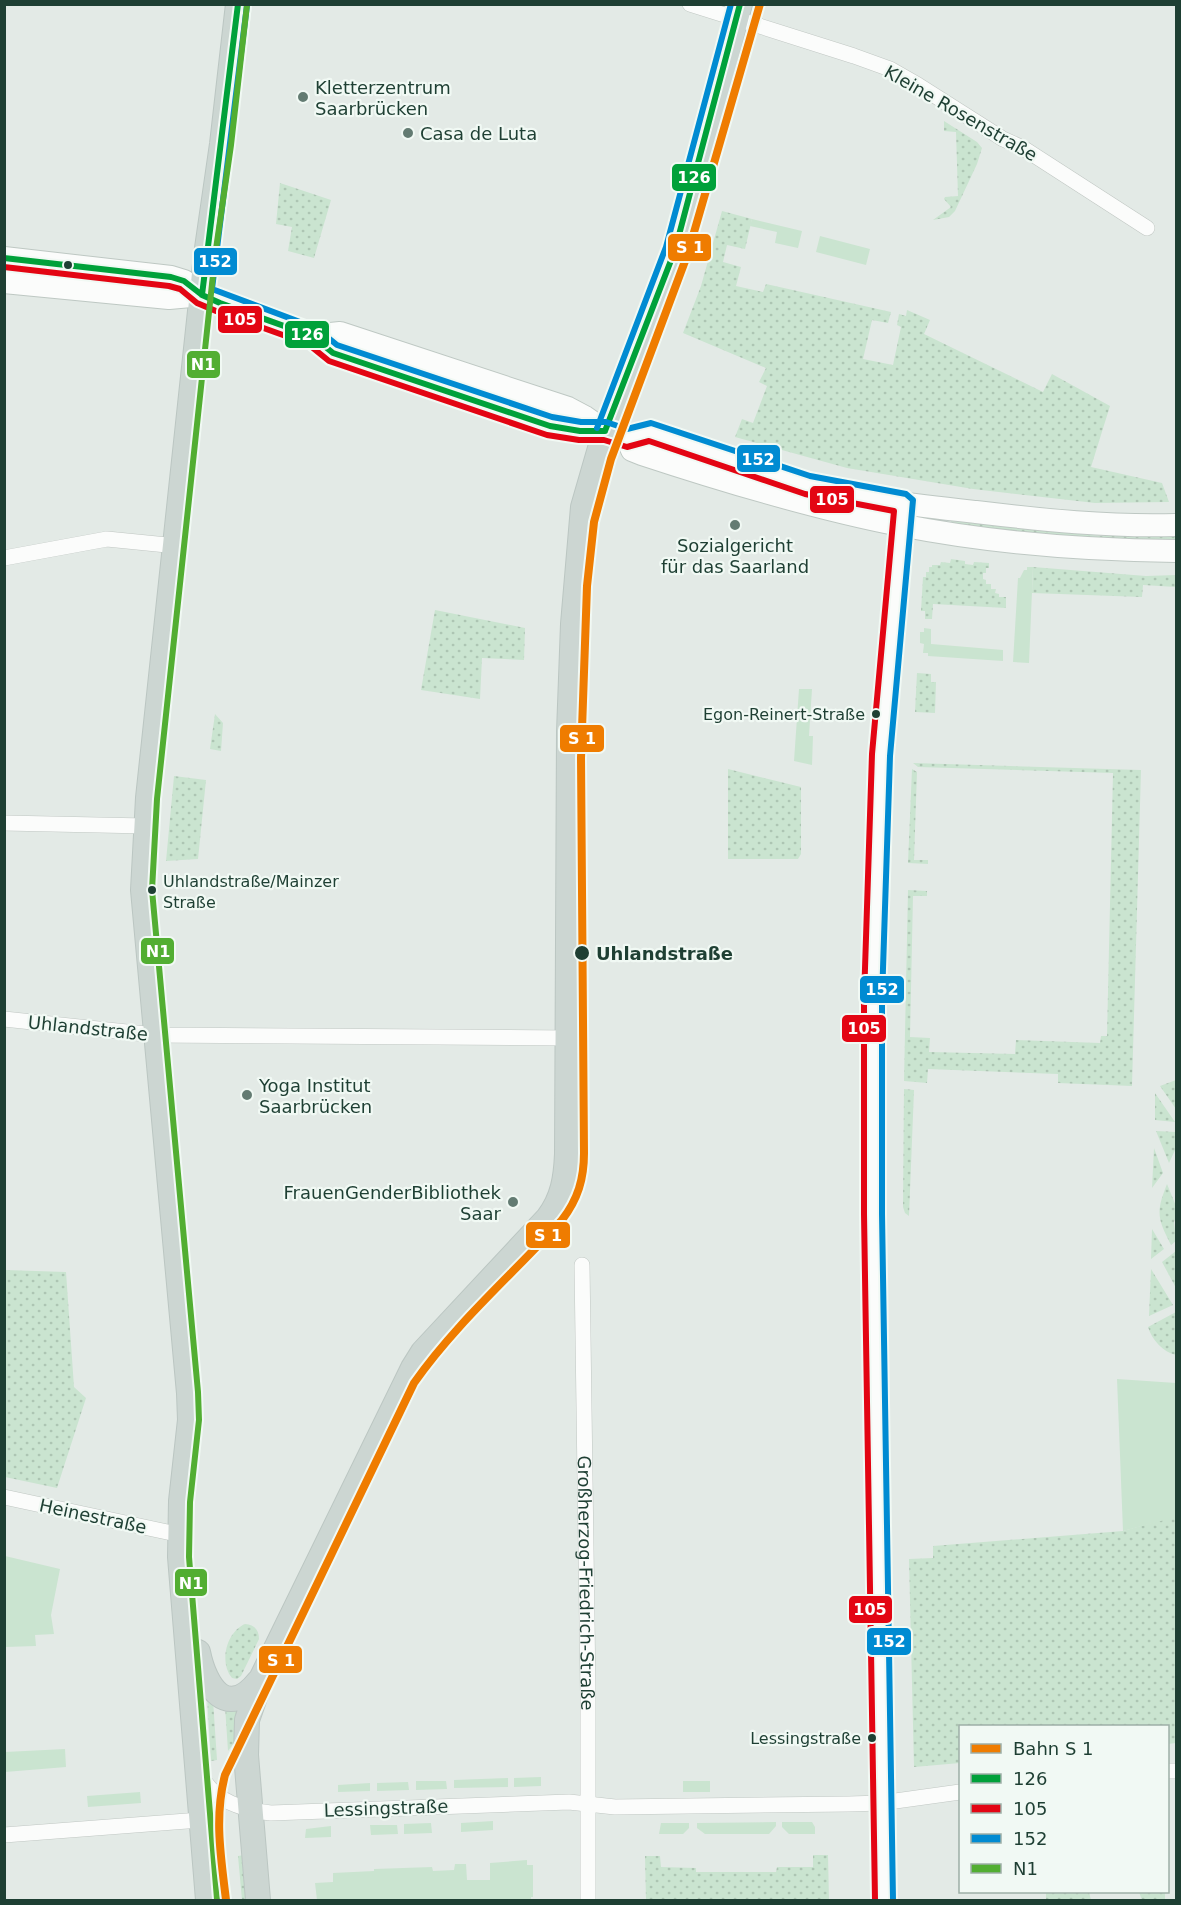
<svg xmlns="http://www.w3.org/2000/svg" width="1181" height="1905" viewBox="0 0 1181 1905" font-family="'DejaVu Sans',sans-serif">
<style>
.grass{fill:url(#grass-dots)}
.garden{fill:#cae4d0}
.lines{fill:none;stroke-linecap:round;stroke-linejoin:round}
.minor-casing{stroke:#c0c7c3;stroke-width:16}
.tertiary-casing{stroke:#c0c7c3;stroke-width:21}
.secondary-casing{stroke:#bec8c3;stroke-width:24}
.primary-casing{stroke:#bbc6c2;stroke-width:26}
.minor{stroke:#fbfcfb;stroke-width:15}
.tertiary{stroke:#fbfcfb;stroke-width:20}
.secondary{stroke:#fbfcfb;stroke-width:22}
.primary{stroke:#ccd6d2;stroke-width:24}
.bus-1-casing{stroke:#f1f9f4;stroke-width:10}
.bus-2-casing{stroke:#f1f9f4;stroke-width:10}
.bus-3-casing{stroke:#f1f9f4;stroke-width:10}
.bus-4-casing{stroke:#f1f9f4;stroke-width:10}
.bus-1{stroke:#00a13a;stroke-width:6}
.bus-2{stroke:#e30513;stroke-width:6}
.bus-3{stroke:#008bd2;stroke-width:6}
.bus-4{stroke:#52ae32;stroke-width:6}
.rail-1-casing{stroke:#f1f9f4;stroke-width:12}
.rail-1{stroke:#ef7c00;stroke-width:8}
.poi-dot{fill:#637b72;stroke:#f1f9f4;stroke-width:2}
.bus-dot{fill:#1e3f33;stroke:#f1f9f4;stroke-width:2}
.labels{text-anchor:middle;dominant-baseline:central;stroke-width:4.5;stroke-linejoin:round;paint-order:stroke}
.bus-label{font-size:16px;fill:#1e3f33;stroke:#f1f9f4;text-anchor:end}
.poi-label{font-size:18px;fill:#1e3f33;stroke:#f1f9f4;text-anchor:start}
.street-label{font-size:18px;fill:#1e3f33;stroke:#f1f9f4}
.stop-label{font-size:18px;font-weight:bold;fill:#1e3f33;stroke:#f1f9f4;text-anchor:start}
.line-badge{stroke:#f1f9f4;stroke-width:2}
.badge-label{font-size:16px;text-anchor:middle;font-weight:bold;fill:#fff}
</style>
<defs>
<pattern id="grass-dots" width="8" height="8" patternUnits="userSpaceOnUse" patternTransform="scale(1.5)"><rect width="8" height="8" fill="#cae4d0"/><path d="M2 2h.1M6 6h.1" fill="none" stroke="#adc5b3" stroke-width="1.8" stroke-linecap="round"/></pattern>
</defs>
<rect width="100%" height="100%" fill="#e3eae6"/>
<path class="grass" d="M944 121 977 142 982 148 977 164 955 211 949 217 933 220 951 207 944 199 945 197 958 196 956 132 944 131Z
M280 183 331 200 314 258 288 251 292 227 276 224Z
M722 211 752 219 745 249 727 245 723 262 741 267 736 286 763 292 766 284 891 312 888 323 872 320 863 359 893 365 901 327 897 325 899 314 906 316 907 310 930 320 924 334 1043 392 1052 374 1110 406 1091 467 1162 483 1169 502 1095 503 973 489 847 468 735 437 742 419 753 423 767 386 759 382 766 368 683 333 701 286Z
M951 521 1100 536 1176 535V541H1125L951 526Z
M951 559 965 561V564L973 565 974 562 989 563V568H986V573H983V579L986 580V584H991V589H996L995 593 999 594V597H1006V608L933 604 932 619H925V611H921L923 577H926V572H929V567H932V565H940L941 562 950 563Z
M1033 567 1146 576 1176 575V587L1143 585 1142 597 1032 593Z
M435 610 525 628 524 660 482 658 480 699 421 690Z
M917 673 931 674V682H936L935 713 915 712Z
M215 714 223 723 221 751 210 749Z
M913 763 1141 770 1132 1086 1058 1083V1074L928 1069 927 1083 904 1081 908 890 927 891V896H913L910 1037 930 1038 929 1052 1015 1054 1016 1040 1100 1043 1101 1036H1107L1113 773 918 767Z
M728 769 801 787V854L798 859H728Z
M912 769 917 772 914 860H928V864L908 863Z
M174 776 206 780 198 859 166 861Z
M1176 1080V1109L1160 1086Z
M904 1089 914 1090 909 1216 905 1213 903 1207Z
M1155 1093 1175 1122 1155 1120Z
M1156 1131 1176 1132V1148L1169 1163Z
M1154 1148 1163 1173 1152 1188Z
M1167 1184 1176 1206V1217L1174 1222 1176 1241 1171 1245C1157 1218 1156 1212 1167 1184Z
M1152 1229 1164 1249 1151 1259Z
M1176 1251V1288L1162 1262Z
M1151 1269 1173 1305 1149 1316Z
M5 1270 66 1272 74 1387 86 1398 57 1488 5 1477Z
M1176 1312V1355C1163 1352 1152 1340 1148 1327Z
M1176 1516V1743L1168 1744V1726H960V1763L914 1767 909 1559 933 1558V1546L1123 1531Z
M245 1624C255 1625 259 1630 259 1639L241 1676 237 1679 232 1678C219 1663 226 1632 245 1624Z
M207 1697 213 1700 217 1760 211 1761Z
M225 1706 239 1711 234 1743 228 1751Z
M245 1855 249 1900H242L238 1856Z
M813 1855H828L829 1900H646L645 1856H660L661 1867 696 1868V1872H776L777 1867H813Z
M1046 1892H1089L1091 1900H1046Z
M1139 1892H1165V1900H1142Z"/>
<path class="garden" d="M752 219 802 231 798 248 775 243 777 232 750 226Z
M820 236 870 249 866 265 816 252Z
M1027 567H1033L1029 663 1013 662 1018 578H1020L1024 570H1027Z
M924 628 931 629V644L1003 650V661L928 656V653H923L924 644 920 643V632H924Z
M799 689H812L809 736H813L812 765 794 761Z
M1117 1379 1176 1383V1517L1123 1531Z
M5 1556 60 1569 51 1615 54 1634 35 1635 36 1646 5 1647Z
M65 1749 66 1767 5 1772V1752Z
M541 1777V1786L514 1787V1778Z
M508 1778V1787L454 1788V1780Z
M416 1781H446L447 1789 416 1790Z
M683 1781H710V1792H683Z
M408 1782 409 1790 377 1791V1783Z
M370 1783V1791L338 1792V1785Z
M140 1792 141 1803 88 1807 87 1796Z
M493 1821V1830L461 1832V1823Z
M776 1822V1826L769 1834H705L697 1828V1823Z
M782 1822H812L815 1827V1834H789L782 1827Z
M431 1823 432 1833 404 1834V1824Z
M661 1823H689V1828L683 1834H659Z
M370 1825H397L398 1834 371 1835Z
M331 1826V1837L305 1838 306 1829Z
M527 1860V1865H533V1897H531V1900H317L315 1883 333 1882V1873L374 1871V1869L432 1867 433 1871 454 1870 455 1864H466L467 1880H490V1863Z"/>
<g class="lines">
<defs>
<g id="minor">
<path d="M690 4 854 56 890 69 918 85 1003 139 1023 148 1147 228"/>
<path d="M4 558 107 539 177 546"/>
<path d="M4 823 146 826"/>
<path d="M4 1019 155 1035 568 1038"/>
<path id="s1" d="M582 1265 588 1691V1900"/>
<path d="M4 1497 181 1535"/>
<path d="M1168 1771H1176"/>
<path d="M201 1775C214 1802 244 1810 271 1813L569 1802 615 1807 849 1804 881 1803 960 1792"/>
<path d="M4 1835 200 1820"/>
</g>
<path id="tertiary" d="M884 1900C880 1737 881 1573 877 1410 871 1115 866 819 902 526"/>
<path id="secondary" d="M4 258 171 277 184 281 202 295 220 303 312 336 333 353 550 426 580 431H605L627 438 649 432C703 450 756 471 810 485 864 500 921 506 976 512 1043 520 1109 527 1176 525
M4 282 169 298 202 295
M312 336 340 333 568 408 585 417 605 431
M627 438 632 450 642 454C727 482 813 508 900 525 991 543 1084 550 1176 551"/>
<path id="primary" d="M198 1652C205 1687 227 1721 259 1681
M208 1900 180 1557 181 1501 190 1420 189 1393 143 890 148 798 206 255 222 144 238 4
M258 1900 246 1755 247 1720 262 1677 413 1368 423 1352 548 1218C563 1198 566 1178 567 1154L569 732 573 624 583 507 605 431 675 250 740 4"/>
</defs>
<use href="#minor" class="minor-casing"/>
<use href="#tertiary" class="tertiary-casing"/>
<use href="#secondary" class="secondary-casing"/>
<use href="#primary" class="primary-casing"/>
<use href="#minor" class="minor"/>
<use href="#tertiary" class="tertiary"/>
<use href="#secondary" class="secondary"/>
<use href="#primary" class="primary"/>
<defs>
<path id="bus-1" d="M4 258 171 277 184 281 202 295 220 303 312 336 333 353 550 426 580 431H605
M202 295 238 4
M605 431 675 250 740 4"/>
<path id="bus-2" d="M4 267 169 286 180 289 197 303 216 311 308 344 329 361 547 435 579 440H604L627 447 649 441 805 494 894 511 872 754 864 999V1214L875 1900"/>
<path id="bus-3" d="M247 5 212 289 316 328 337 345 552 417 581 422H606L627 429 651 423 810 476 906 494 913 500 890 756 882 999V1214L893 1900
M597 428 666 247 731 4"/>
<path id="bus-4" d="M217 1899 189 1557 190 1502 199 1420 198 1392 152 890 157 799 215 256 231 145 247 5"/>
</defs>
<use href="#bus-1" class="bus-1-casing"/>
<use href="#bus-2" class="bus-2-casing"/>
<use href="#bus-3" class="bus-3-casing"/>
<use href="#bus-4" class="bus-4-casing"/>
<use href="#bus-1" class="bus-1"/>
<use href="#bus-2" class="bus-2"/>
<use href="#bus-3" class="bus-3"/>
<use href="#bus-4" class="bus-4"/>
<defs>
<path id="rail-1" d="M226 1900C221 1858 214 1817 225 1775L414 1383C457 1322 512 1275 562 1220 578 1199 584 1179 584 1153L581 758 587 586 594 522 611 459 688 253 760 4"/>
</defs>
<use href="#rail-1" class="rail-1-casing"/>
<use href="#rail-1" class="rail-1"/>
</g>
<g class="poi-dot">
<circle cx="303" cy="97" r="6"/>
<circle cx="408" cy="133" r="6"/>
<circle cx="735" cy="525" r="6"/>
<circle cx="247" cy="1095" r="6"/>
<circle cx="513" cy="1202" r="6"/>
</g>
<g class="bus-dot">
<circle cx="68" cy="265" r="5"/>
<circle cx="876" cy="714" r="5"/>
<circle cx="152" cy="890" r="5"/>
<circle cx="582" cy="953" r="8"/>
<circle cx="872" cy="1738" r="5"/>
</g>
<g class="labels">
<g class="bus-label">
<text x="865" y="714">Egon-Reinert-Straße</text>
<text x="163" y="881" text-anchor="start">Uhlandstraße/Mainzer<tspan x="163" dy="21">Straße</tspan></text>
<text x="861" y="1738">Lessingstraße</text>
</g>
<g class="poi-label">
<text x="315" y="87">Kletterzentrum<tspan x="315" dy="21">Saarbrücken</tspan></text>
<text x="420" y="133">Casa de Luta</text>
<text x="735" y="545" text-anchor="middle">Sozialgericht<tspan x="735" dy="21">für das Saarland</tspan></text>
<text x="259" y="1085">Yoga Institut<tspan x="259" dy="21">Saarbrücken</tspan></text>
<text x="501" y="1192" text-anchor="end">FrauenGenderBibliothek<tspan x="501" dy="21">Saar</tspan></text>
</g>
<g class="street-label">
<text transform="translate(961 113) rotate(30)">Kleine Rosenstraße</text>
<text transform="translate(88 1028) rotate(6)">Uhlandstraße</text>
<text transform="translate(93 1516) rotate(12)">Heinestraße</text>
<text stroke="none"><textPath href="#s1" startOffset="318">Großherzog-Friedrich-Straße</textPath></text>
<text transform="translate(386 1808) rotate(-2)">Lessingstraße</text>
</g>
<g class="stop-label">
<text x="596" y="953">Uhlandstraße</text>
</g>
</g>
<g class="line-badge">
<rect x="671" y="163" width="46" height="29" rx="6" fill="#00a13a"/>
<rect x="667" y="233" width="45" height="29" rx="6" fill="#ef7c00"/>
<rect x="193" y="247" width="45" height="29" rx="6" fill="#008bd2"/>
<rect x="217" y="305" width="46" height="29" rx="6" fill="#e30513"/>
<rect x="284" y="320" width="46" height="29" rx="6" fill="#00a13a"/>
<rect x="186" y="350" width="35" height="29" rx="6" fill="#52ae32"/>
<rect x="736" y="444" width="45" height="29" rx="6" fill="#008bd2"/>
<rect x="809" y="485" width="46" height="29" rx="6" fill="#e30513"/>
<rect x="559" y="724" width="46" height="29" rx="6" fill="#ef7c00"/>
<rect x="140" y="937" width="35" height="28" rx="6" fill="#52ae32"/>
<rect x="859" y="975" width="46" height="29" rx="6" fill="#008bd2"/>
<rect x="841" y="1014" width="46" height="29" rx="6" fill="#e30513"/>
<rect x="525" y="1221" width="46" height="28" rx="6" fill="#ef7c00"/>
<rect x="174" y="1568" width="34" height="29" rx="6" fill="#52ae32"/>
<rect x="848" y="1595" width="45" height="29" rx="6" fill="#e30513"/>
<rect x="866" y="1627" width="46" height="29" rx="6" fill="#008bd2"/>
<rect x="258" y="1645" width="45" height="29" rx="6" fill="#ef7c00"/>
</g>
<g class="badge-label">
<text x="694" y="183">126</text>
<text x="690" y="253">S 1</text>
<text x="215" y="267">152</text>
<text x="240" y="325">105</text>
<text x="307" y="340">126</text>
<text x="203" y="370">N1</text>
<text x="758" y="465">152</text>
<text x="832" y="505">105</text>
<text x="582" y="744">S 1</text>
<text x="158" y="957">N1</text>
<text x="882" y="995">152</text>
<text x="864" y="1034">105</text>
<text x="548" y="1241">S 1</text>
<text x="191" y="1589">N1</text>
<text x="870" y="1615">105</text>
<text x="889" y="1647">152</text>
<text x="281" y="1666">S 1</text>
</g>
<rect width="1181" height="1905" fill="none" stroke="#1e3f33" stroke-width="12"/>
<rect x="959" y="1725" width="210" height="168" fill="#f1f9f4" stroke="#9dafa7" stroke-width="1.5"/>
<rect x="971" y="1744" width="30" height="9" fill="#ef7c00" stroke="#9dafa7" stroke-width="1.5"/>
<text x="1013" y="1755" font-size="18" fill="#1e3f33">Bahn S 1</text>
<rect x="971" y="1774" width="30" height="9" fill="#00a13a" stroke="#9dafa7" stroke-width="1.5"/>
<text x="1013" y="1785" font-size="18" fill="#1e3f33">126</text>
<rect x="971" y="1804" width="30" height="9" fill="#e30513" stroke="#9dafa7" stroke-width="1.5"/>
<text x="1013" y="1815" font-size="18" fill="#1e3f33">105</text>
<rect x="971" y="1834" width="30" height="9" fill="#008bd2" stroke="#9dafa7" stroke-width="1.5"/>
<text x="1013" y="1845" font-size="18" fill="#1e3f33">152</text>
<rect x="971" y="1864" width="30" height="9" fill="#52ae32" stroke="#9dafa7" stroke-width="1.5"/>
<text x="1013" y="1875" font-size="18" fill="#1e3f33">N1</text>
</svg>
